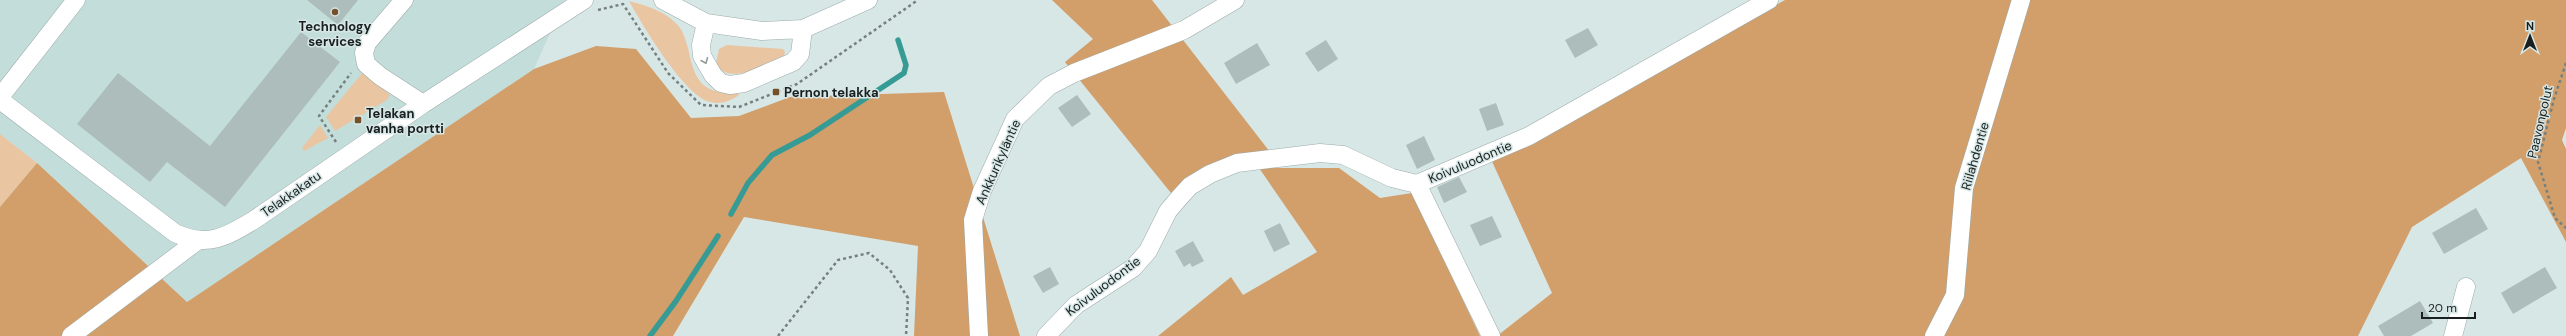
<svg xmlns="http://www.w3.org/2000/svg" width="2566" height="336" viewBox="0 0 2566 336" font-family="'DM Sans',sans-serif">
<style>
.built{fill:#c3ddda}
.green{fill:#eac5a1}
.forest{fill:#d29e6a}
.lines{fill:none;stroke-linecap:round;stroke-linejoin:round}
.stream{stroke:#379b95;stroke-width:5.5}
.building{fill:#adbdbb}
.minor-casing{stroke:#9caba9;stroke-width:19}
.path{stroke:#75807f;stroke-width:2.5;stroke-dasharray:3 3;stroke-linecap:butt}
.minor{stroke:#fff;stroke-width:18}
.oneway{stroke:#989a9a}
.poi-dot{fill:#75512b;stroke:#d7e7e6;stroke-width:1.5}
.labels{text-anchor:middle;dominant-baseline:central;stroke-width:3;stroke-linejoin:round;paint-order:stroke}
.poi-label{font-size:13px;font-weight:bold;fill:#191f1f;stroke:#d7e7e6;text-anchor:start}
.street-label{font-size:13px;fill:#191f1f;stroke:#d7e7e6}
</style>
<rect width="100%" height="100%" fill="#d7e7e6"/>
<path class="built" d="M0 0H565L534 69 187 302 37 163 0 134Z"/>
<path class="green" d="M629 1C648 6 668 12 680 28 684 33 686 42 688 48 695 81 701 94 738 93L739 95C730 101 721 105 710 102 684 96 642 24 629 1Z
M727 45 783 49 785 52 784 56C766 63 728 88 716 63L719 49Z
M363 72 390 95 387 100 335 131 326 117Z
M320 125 328 138 304 151 302 148Z
M0 134 37 163 0 207Z"/>
<path class="forest" d="M1052 0H1152L1270 152 1171 193 1065 62 1093 39Z
M1785 0H2566V128L2562 140 2566 149V242L2521 158 2412 227 2358 336H1497L1552 293 1490 157Z
M596 46 636 49 691 118 739 116 790 97 944 92 1020 336H914L918 246 744 217 673 336H0V207L37 163 187 302 534 69Z
M1259 168H1339L1380 198 1412 193 1480 336H1158L1231 277 1243 295 1317 252Z"/>
<g class="lines">
<path class="stream" d="M731 214 748 183 772 155 810 135 904 73 906 65 898 40
M650 336 676 301 718 236"/>
</g>
<path class="building" d="M307 0H358L338 25Z
M1588 28 1598 45 1575 58 1565 40Z
M301 32 340 62 225 207 167 162 150 182 77 124 118 73 210 146Z
M1326 40 1338 59 1318 72 1305 53Z
M1257 43 1270 65 1236 84 1224 63Z
M1077 95 1091 114 1072 127 1058 108Z
M1496 103 1504 125 1487 131 1479 109Z
M1424 136 1435 160 1417 169 1406 145Z
M1459 177 1467 192 1444 203 1437 187Z
M2476 208 2488 229 2444 254 2432 233Z
M1492 216 1502 237 1480 246 1470 225Z
M1280 223 1290 244 1274 252 1264 231Z
M1193 241 1204 261 1192 267 1190 263 1184 267 1175 251Z
M1050 267 1059 284 1043 293 1033 276Z
M2545 267 2557 288 2513 314 2501 293Z
M2420 301 2433 323 2411 336H2384L2378 326Z"/>
<g class="lines">
<defs>
<path id="minor" d="M404 0 367 43 364 53 366 64 380 76 423 104
M663 0 706 23 762 31 803 29 868 0
M706 23 701 45 702 56 713 75 721 83 730 85 744 83 793 62 800 54 803 29
M0 97 76 0
M0 100 175 233C207 248 226 237 254 220L423 104 584 0
M1417 184 1491 336
M71 336 197 241
M979 336 973 220 982 191 1015 119 1049 86 1074 73 1184 30 1235 0
M1046 336 1076 305 1133 268 1148 251 1168 211 1179 198 1190 186 1210 174 1237 163 1320 153 1343 155 1392 178 1417 184 1529 136 1769 0
M1934 336 1955 295 1964 188 2021 0
M2453 336 2466 287"/>
</defs>
<use href="#minor" class="minor-casing"/>
<path class="path" d="M598 10 623 4 668 73 701 105 739 107 797 84 918 0
M2566 63 2554 99 2538 162 2555 218 2566 228
M336 142 319 116 351 73
M778 336 838 260 869 253 890 270 908 298 906 336"/>
<use href="#minor" class="minor"/>
</g>
<defs><path id="oneway-chevron" d="M-2-3.5L2.5 0L-2 3.5" fill="none" stroke-width="1.6" stroke-linecap="round" stroke-linejoin="round"/></defs>
<use class="oneway" href="#oneway-chevron" transform="translate(705 61) rotate(67)"/>
<g class="poi-dot">
<circle cx="335" cy="12" r="4"/>
<rect x="772" y="88" width="8" height="8" rx="2"/>
<rect x="354" y="116" width="8" height="8" rx="2"/>
</g>
<g class="labels">
<g class="poi-label">
<text x="335" y="26" text-anchor="middle">Technology<tspan x="335" dy="15">services</tspan></text>
<text x="784" y="92">Pernon telakka</text>
<text x="366" y="113">Telakan<tspan x="366" dy="15">vanha portti</tspan></text>
</g>
<g class="street-label">
<text transform="translate(2540 122) rotate(-77)">Paavonpolut</text>
<text transform="translate(1975 156) rotate(-74)">Riilahdentie</text>
<text transform="translate(998 162) rotate(-66)">Ankkurikyläntie</text>
<text transform="translate(1470 162) rotate(-23)">Koivuluodontie</text>
<text transform="translate(291 194) rotate(-35)">Telakkakatu</text>
<text transform="translate(1103 286) rotate(-37)">Koivuluodontie</text>
</g>
</g>
<g transform="translate(2530 36)" stroke="#d7e7e6" stroke-width="3" paint-order="stroke">
<path d="M0-3L7 15L0 10L-7 15Z" fill="#191f1f"/>
<text y="-6" font-size="11" font-weight="bold" text-anchor="middle" fill="#191f1f">N</text>
</g>
<path d="M2422 312v6h53v-6" fill="none" stroke="#191f1f" stroke-width="2"/>
<text x="2428" y="312" font-size="12" fill="#191f1f" stroke="#d7e7e6" stroke-width="3" paint-order="stroke">20 m</text>
</svg>
